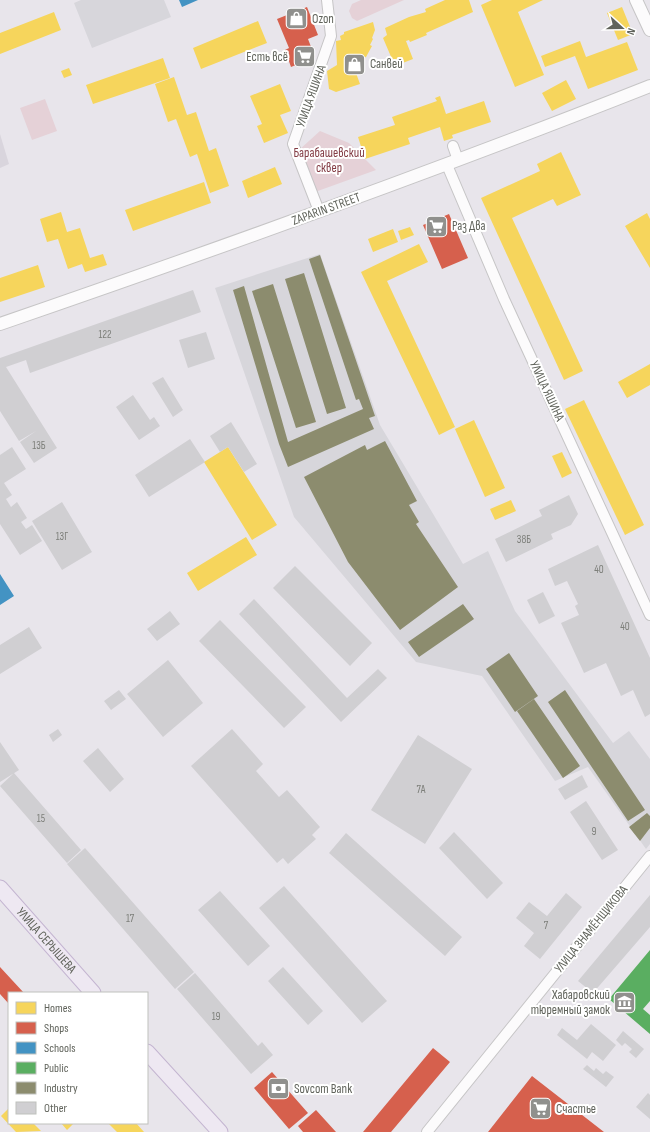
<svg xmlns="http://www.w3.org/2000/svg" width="650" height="1132" viewBox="0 0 650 1132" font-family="'Sofia Sans Condensed',sans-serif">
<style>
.industrial{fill:#d7d6db}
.education{fill:#d9d5dd}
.green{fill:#e5d1d7}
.homes{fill:#f6d55c}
.shops{fill:#d6604d}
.schools{fill:#4393c3}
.public{fill:#5aae61}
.industry{fill:#8c8c6e}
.building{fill:#d0cfd2}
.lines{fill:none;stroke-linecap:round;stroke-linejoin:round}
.minor-casing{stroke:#c6c5c6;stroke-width:12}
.tertiary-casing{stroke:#c6c5c6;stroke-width:14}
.primary-casing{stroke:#c4b5d1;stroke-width:17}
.minor{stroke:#fcfbfc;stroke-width:10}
.tertiary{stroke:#fcfbfc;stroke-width:12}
.primary{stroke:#eee8f2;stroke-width:15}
.labels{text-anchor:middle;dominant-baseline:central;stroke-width:4;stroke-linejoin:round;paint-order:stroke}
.number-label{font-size:11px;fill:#7d7f7a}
.poi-label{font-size:13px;fill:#60635b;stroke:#fff;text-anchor:start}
.street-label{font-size:13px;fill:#60635b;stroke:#fff}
.park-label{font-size:13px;fill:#823b43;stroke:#fff}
</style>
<rect width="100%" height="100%" fill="#e8e5eb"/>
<path class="industrial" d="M81 0H164L171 17 92 48 74 3Z
M320 254 380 425 463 564 488 551 515 611 613 743 629 731 650 759V844L646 849 588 767 555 781 482 676 416 662 294 517 215 288Z"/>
<path class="education" d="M0 134 9 164 0 168Z"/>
<path class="green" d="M361 0H404L357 21 352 18 349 11 352 4Z
M45 99 57 131 32 140 20 108Z
M320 131 349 143 376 170 315 192 299 150Z"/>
<path class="homes" d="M445 0H469L473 12 426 33 427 35 410 42 409 40 406 41 413 59 395 66 383 38 387 35 385 28 409 17 426 12 425 9Z
M492 0H543L518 12 544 75 515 87 481 5Z
M622 7 633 34 618 40 607 13Z
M54 12 61 30 0 54V33Z
M258 21 267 43 201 69 193 48Z
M373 22 375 30 372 38 373 39 370 45 372 46 366 57 352 62 360 84 336 92 329 89 327 71 337 65 336 41 341 40 340 36 344 34V32Z
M580 41 586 57 627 42 638 70 588 89 575 56 545 67 541 56Z
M163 58 170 78 93 104 86 85Z
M69 68 72 75 64 78 61 71Z
M174 77 187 115 196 112 209 151 216 148 229 186 210 193 197 154 190 157 176 119 168 122 155 84Z
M566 80 576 99 552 111 542 93Z
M280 84 291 111 280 115 288 133 264 143 257 126 262 124 250 96Z
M440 96 446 114 484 101 491 122 452 135 453 138 444 141 440 127 408 138 410 144 365 159 358 137 395 125 392 117 437 101 435 98Z
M561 152 581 195 557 206 553 199 512 218 583 371 564 380 481 198 540 171 537 164Z
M275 167 282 184 248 198 242 181Z
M204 182 211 203 133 231 125 210Z
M61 212 67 232 80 228 90 258 103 254 107 265 85 272 82 264 68 269 58 239 47 242 40 219Z
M647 213 650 219V268L625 226Z
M410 227 414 235 401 240 398 231Z
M393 229 398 242 373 252 368 239Z
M419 244 428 262 387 281 455 427 439 435 361 272Z
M38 265 45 287 0 302V278Z
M650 364V385L627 398 618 382Z
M584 400 644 525 625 535 565 409Z
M474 420 505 488 485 497 455 429Z
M228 447 277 525 252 540 204 462Z
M562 452 572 473 562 478 552 456Z
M511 500 516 511 495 520 490 509Z
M246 537 257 555 198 591 187 573Z
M9 1108V1123H33L41 1131 16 1132 1 1116Z
M61 1123H74L67 1130Z
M108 1123H136L144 1132H117Z"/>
<path class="shops" d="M307 7 318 35 308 39 315 57 291 67 285 50 289 48 277 19Z
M449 214 468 258 442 269 423 225Z
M0 967 24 993H9V1004L0 994Z
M433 1048 450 1062 391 1132H363Z
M272 1072 308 1113 289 1129 254 1088Z
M532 1076 604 1132H488Z
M316 1110 336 1132H303L298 1126Z"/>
<path class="schools" d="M179 0H198L182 7Z
M0 574 14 596 0 605Z"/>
<path class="public" d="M650 950V1001L643 1009 650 1015V1034L609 999Z"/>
<path class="industry" d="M320 255 375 416 369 418 374 429 288 467 279 444 233 290 244 286 288 442 363 409 359 399 356 400 309 259Z
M304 273 346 408 327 414 285 279Z
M273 284 316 422 296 428 252 291Z
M385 441 417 501 409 505 419 522 416 524 458 587 400 630 348 562 304 477 365 445 367 450Z
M463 604 474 619 419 657 408 642Z
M509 653 538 696 515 712 486 669Z
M565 690 645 810 628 821 548 702Z
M534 699 580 766 563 778 517 711Z
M647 813 650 816V828L640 841 629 827Z"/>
<path class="building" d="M193 290 201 312 30 373 26 360 6 367 57 448 34 463 20 442 36 431 19 441 0 411V358Z
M206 332 215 359 188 368 179 340Z
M163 377 183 410 173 417 152 383Z
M133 395 150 420 154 417 160 426 139 440 116 407Z
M231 422 257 464 244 472 228 447 220 452 210 436Z
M190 439 205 462 149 497 135 475Z
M12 447 26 469 4 483 12 495 6 499 11 507 17 502 27 518 21 522 26 529 32 525 42 541 20 555 0 524V455Z
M569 495 578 514 571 525 551 534 553 539 506 562 495 539 542 516 539 510Z
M62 502 92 552 62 570 32 521Z
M598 545 650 658V714L645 717 633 690 621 696 606 663 584 673 561 623 579 615 575 606 578 604 567 581 555 586 548 569Z
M295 566 372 643 350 666 273 588Z
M543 592 555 616 539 624 527 600Z
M254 599 347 698 378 669 387 678 341 722 239 614Z
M170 611 180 624 157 641 147 629Z
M220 620 306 707 284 728 199 641Z
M29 627 42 648 0 674V645Z
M168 660 203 703 163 737 127 694Z
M119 690 126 699 111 710 104 701Z
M58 729 62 735 53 742 49 735Z
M232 729 263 764 256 771 279 797 287 790 320 827 312 835 316 839 288 864 283 858 277 863 191 766Z
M418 735 472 769 425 844 371 810Z
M0 742 19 770 0 782Z
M98 748 124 779 110 792 83 761Z
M14 773 81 850 67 863 0 786Z
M582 775 588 787 565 800 558 789Z
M586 801 618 850 602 860 570 812Z
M454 832 503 883 487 899 439 848Z
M346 833 462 937 445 956 329 853Z
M85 848 194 972 175 989 67 864Z
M284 886 387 1001 362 1023 259 908Z
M220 891 270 946 248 966 198 910Z
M566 893 582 907 540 959 524 946 534 933 516 918 529 902 547 916Z
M650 895V927L593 993 578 981Z
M283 967 323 1011 308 1025 268 981Z
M195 973 258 1046 262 1042 273 1055 251 1074 177 989Z
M591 1024 616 1045 603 1061 592 1052 587 1059 557 1035 562 1028 577 1040Z
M623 1031 644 1049 636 1058 629 1052 632 1049 625 1043 622 1046 616 1040Z
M587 1065 594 1071 596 1068 603 1074 606 1071 614 1077 606 1087 583 1069Z
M648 1093 650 1095V1119L636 1107Z"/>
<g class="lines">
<defs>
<path id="minor" d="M453 146 458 160
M447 165 504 299 650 615
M319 211 293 144 331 36 327 0
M427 1132 650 856"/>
<path id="tertiary" d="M636 0 650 30
M0 324C218 249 435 171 650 86"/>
<g id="primary">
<path id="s1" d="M0 888 93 993"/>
<path d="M147 1052 220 1132"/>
</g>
</defs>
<use href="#minor" class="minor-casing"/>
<use href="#tertiary" class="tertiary-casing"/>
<use href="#primary" class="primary-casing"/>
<use href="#minor" class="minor"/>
<use href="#tertiary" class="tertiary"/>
<use href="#primary" class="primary"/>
</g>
<defs>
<symbol id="shop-square" viewBox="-11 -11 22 22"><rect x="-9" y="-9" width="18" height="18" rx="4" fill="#90908d" stroke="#fff"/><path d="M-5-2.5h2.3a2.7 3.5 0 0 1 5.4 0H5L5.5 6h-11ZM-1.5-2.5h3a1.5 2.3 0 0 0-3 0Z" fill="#fff"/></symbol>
<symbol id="supermarket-square" viewBox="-11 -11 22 22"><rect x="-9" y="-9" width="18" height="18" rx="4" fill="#90908d" stroke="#fff"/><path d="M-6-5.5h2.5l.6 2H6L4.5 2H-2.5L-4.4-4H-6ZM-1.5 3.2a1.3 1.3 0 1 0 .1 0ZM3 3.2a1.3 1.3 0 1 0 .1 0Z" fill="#fff"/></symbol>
<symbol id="museum-square" viewBox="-11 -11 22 22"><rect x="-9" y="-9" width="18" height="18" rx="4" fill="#90908d" stroke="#fff"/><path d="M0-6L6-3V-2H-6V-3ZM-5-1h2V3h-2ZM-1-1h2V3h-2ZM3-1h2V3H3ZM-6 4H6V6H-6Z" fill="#fff"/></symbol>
<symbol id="bank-square" viewBox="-11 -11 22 22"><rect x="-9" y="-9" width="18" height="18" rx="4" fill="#90908d" stroke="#fff"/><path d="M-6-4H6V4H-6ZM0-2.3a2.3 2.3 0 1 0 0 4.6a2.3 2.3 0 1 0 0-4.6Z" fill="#fff"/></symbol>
</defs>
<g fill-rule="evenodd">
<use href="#shop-square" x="284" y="6" width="25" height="25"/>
<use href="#supermarket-square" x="292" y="44" width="25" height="25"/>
<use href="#shop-square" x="342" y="52" width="25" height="25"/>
<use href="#supermarket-square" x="424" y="214" width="25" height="25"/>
<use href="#museum-square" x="612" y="990" width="25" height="25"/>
<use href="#bank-square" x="266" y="1076" width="25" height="25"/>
<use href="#supermarket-square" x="528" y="1096" width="25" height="25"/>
</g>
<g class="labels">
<g class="number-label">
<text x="105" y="334">122</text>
<text x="39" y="445">13Б</text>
<text x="62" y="536">13Г</text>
<text x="524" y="539">38Б</text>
<text x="599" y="569">40</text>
<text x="625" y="626">40</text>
<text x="421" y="789">7А</text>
<text x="41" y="818">15</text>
<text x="594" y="831">9</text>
<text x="130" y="918">17</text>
<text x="546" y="925">7</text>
<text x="216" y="1016">19</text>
</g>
<g class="poi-label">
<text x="312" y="19">Ozon</text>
<text x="288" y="57" text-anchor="end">Есть всё</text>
<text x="370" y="64">Санвей</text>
<text x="452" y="226">Раз Два</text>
<text x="610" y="995" text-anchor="end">Хабаровский<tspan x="610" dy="15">тюремный замок</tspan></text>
<text x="294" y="1089">Sovcom Bank</text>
<text x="556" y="1109">Счастье</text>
</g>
<g class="street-label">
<text transform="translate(311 96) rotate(-70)">УЛИЦА ЯШИНА</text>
<text transform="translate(326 209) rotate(-20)">ZAPARIN STREET</text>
<text transform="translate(547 391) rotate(65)">УЛИЦА ЯШИНА</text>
<text transform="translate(591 929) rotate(-51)">УЛИЦА ЗНАМЁНЩИКОВА</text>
<text stroke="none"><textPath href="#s1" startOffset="70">УЛИЦА СЕРЫШЕВА</textPath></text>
</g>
<g class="park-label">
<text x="329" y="153">Барабашевский<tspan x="329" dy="15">сквер</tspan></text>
</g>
</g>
<rect x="8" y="992" width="140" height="132" fill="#ffffff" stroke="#bfc1bd"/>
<rect x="16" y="1002" width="20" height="12" fill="#f6d55c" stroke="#bfc1bd"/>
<text x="44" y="1012" font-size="12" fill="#60635b">Homes</text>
<rect x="16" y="1022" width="20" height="12" fill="#d6604d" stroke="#bfc1bd"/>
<text x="44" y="1032" font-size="12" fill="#60635b">Shops</text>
<rect x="16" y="1042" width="20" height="12" fill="#4393c3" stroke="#bfc1bd"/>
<text x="44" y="1052" font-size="12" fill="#60635b">Schools</text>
<rect x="16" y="1062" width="20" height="12" fill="#5aae61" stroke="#bfc1bd"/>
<text x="44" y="1072" font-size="12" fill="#60635b">Public</text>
<rect x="16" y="1082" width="20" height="12" fill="#8c8c6e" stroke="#bfc1bd"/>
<text x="44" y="1092" font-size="12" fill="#60635b">Industry</text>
<rect x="16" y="1102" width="20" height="12" fill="#d0cfd2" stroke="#bfc1bd"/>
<text x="44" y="1112" font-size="12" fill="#60635b">Other</text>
<g transform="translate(622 28) rotate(111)" stroke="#ffffff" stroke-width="3" paint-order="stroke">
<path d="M0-3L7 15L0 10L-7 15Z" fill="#60635b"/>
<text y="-6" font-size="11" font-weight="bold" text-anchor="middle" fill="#60635b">N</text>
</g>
</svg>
